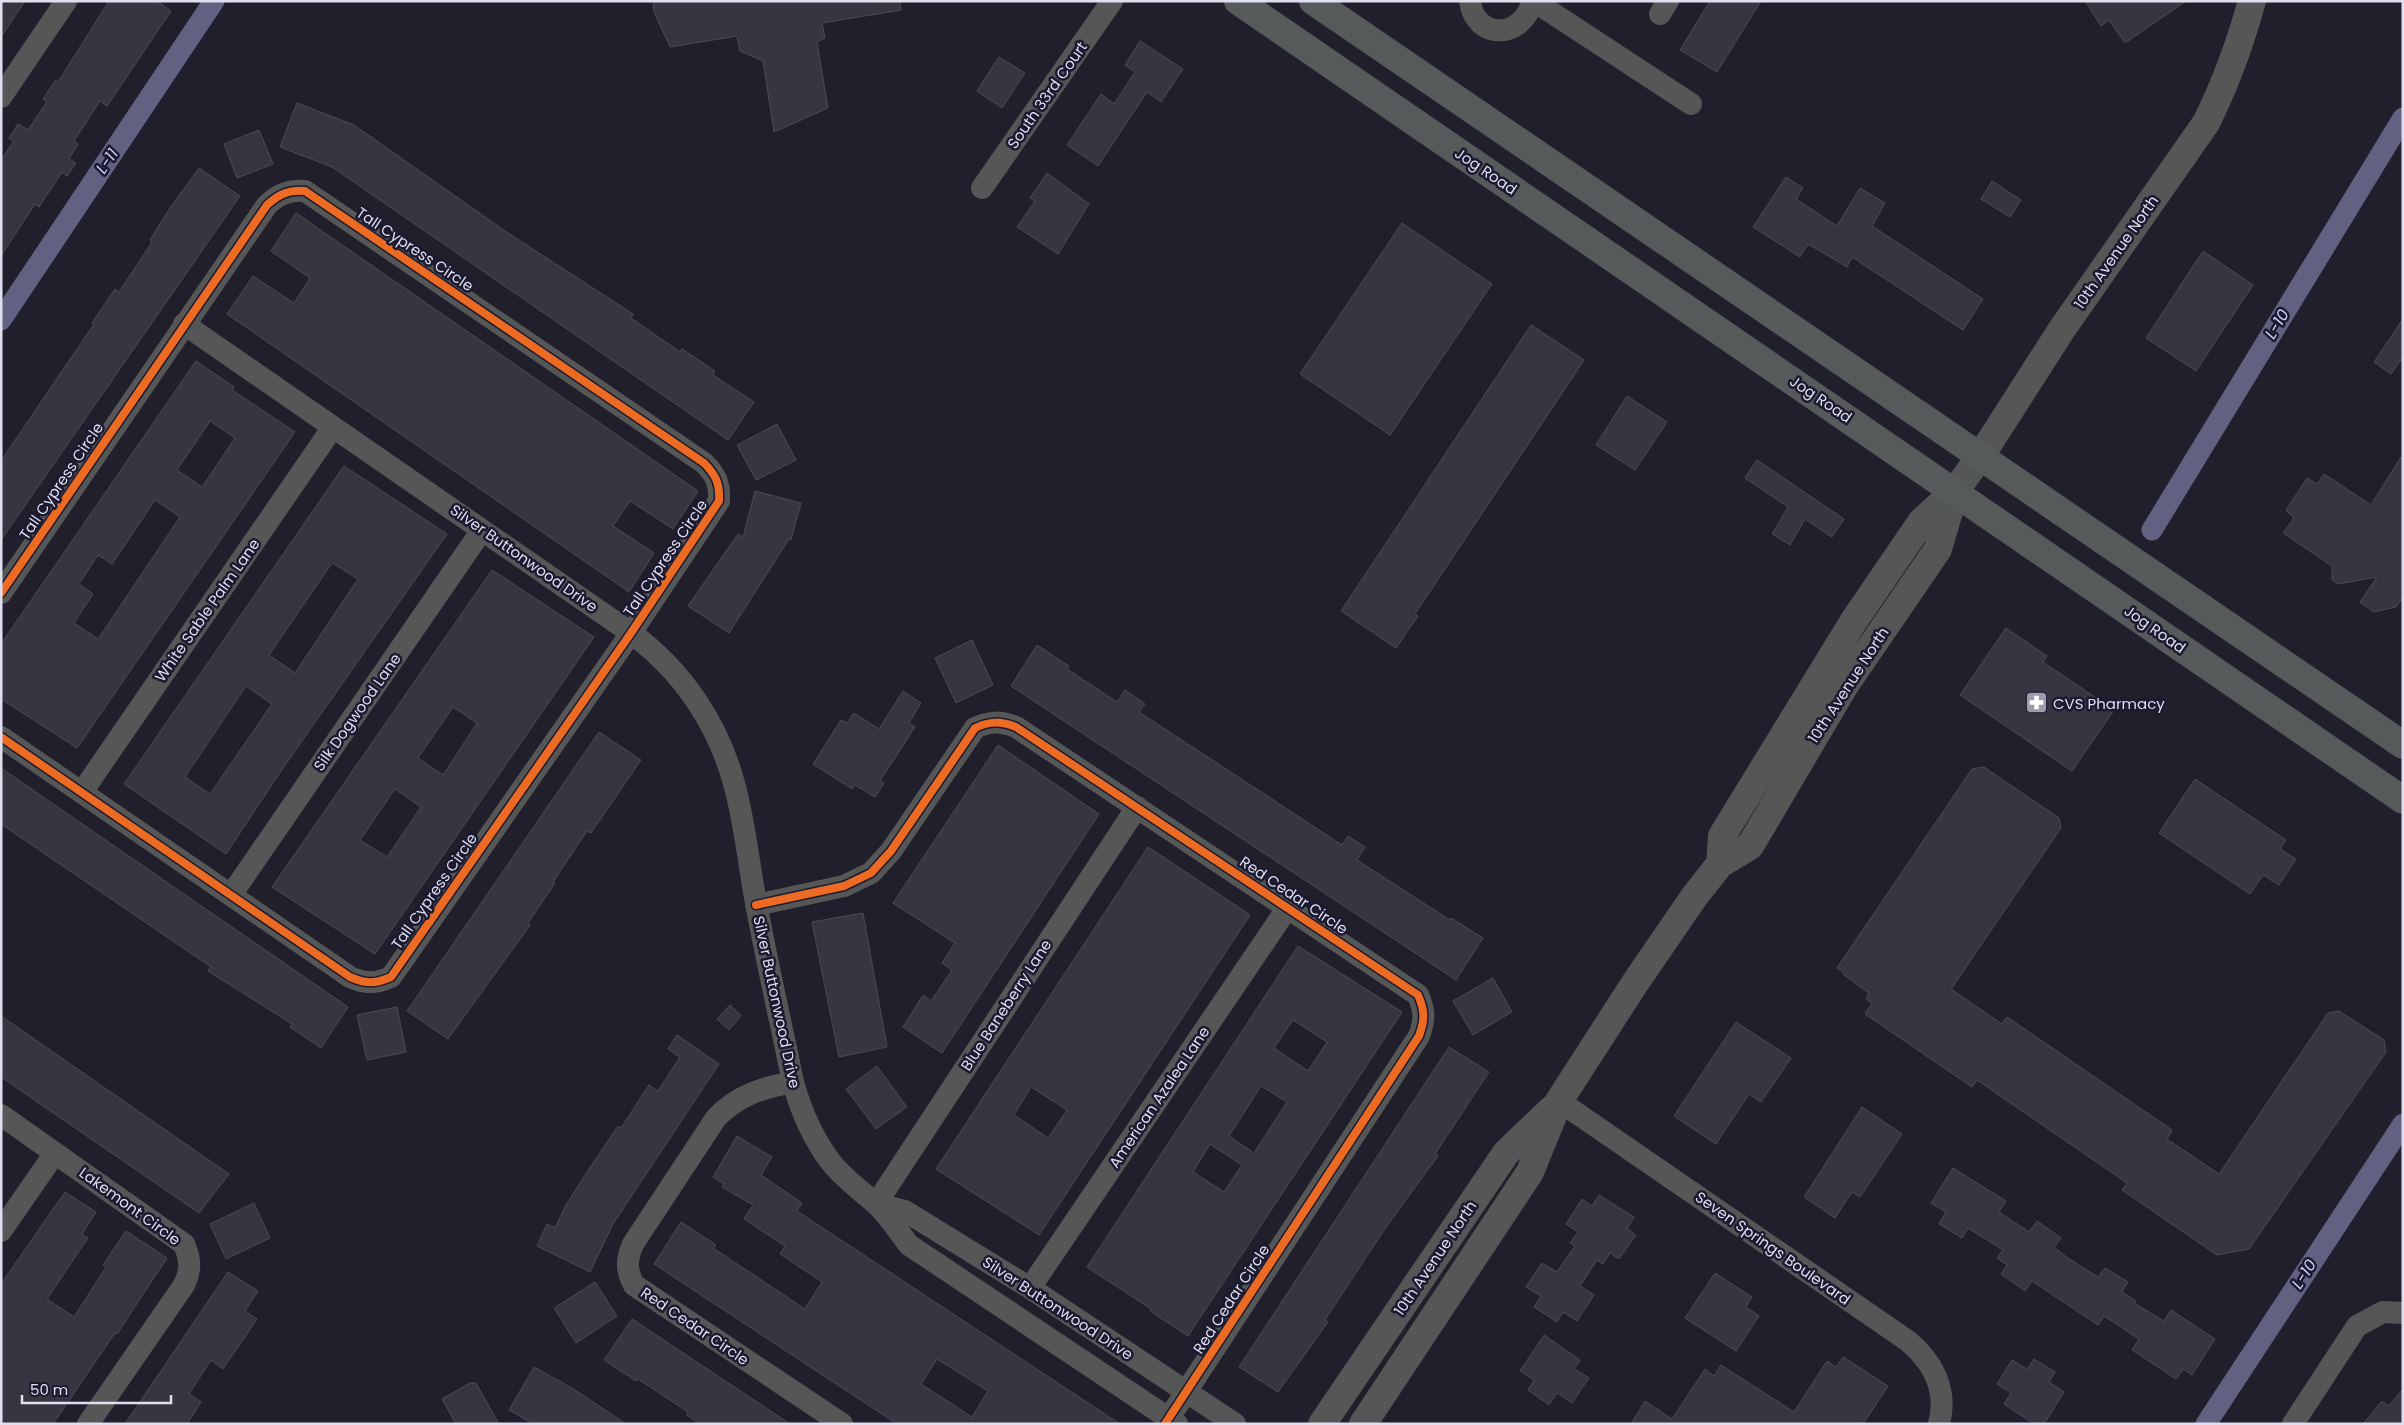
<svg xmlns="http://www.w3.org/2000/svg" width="2404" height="1425" viewBox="0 0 2404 1425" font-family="Poppins,sans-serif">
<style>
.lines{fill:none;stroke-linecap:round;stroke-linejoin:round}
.canal{stroke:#626182;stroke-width:21}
.building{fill:#373640;stroke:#4b4b56;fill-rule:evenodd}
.minor{stroke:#555756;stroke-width:22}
.tertiary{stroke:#555756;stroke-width:28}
.secondary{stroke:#575a5a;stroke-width:28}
.cycleway-casing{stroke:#1c1a30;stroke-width:11}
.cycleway{stroke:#ed6a23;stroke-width:8}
.labels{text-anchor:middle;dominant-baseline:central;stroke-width:5;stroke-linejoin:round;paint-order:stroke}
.street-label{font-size:15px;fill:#dfdfef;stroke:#1c1a30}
.poi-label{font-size:15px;fill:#dfdfef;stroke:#1c1a30;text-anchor:start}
.water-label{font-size:16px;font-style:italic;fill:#d3d3f8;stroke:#1c1a30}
</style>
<rect width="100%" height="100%" fill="#201f2b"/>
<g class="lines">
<path class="canal" d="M1 320 214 1
M2152 530 2403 118
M2206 1424 2403 1124"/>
</g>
<path class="building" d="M1 1H25L1 37Z
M109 1H157L171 11 107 106 100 101 74 141 78 144 69 159 76 163 67 176 62 172 39 207 35 204 1 256V160L14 141 9 138 18 124 28 130 47 102 43 99 56 80 58 82Z
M653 1H900L901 10 822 23 825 38 817 42 828 108 774 132 763 61 740 51 737 36 670 47 654 12Z
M1710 1H1761L1717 72 1680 50Z
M2085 1H2186L2125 43 2109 20 2101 26Z
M1140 41 1183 69 1161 102 1147 92 1098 166 1067 145 1101 94 1114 104 1135 72 1125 65Z
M999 57 1025 73 1002 108 977 91Z
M297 103 354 125 508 233 633 314 631 318 680 352 682 349 715 371 713 375 754 402 728 440 332 167 280 147Z
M259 130 273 164 237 178 224 144Z
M199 168 240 196 1 540V461L94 324 92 323 115 289 119 292 152 242 150 240 170 208Z
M1047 173 1089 204 1058 254 1017 227 1035 201 1030 198Z
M1786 177 1803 188 1796 199 1837 226 1860 188 1885 203 1872 226 1983 299 1963 330 1852 257 1847 267 1808 244 1800 257 1753 227Z
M1992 181 2021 200 2010 217 1981 199Z
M296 213 698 491 673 529 630 501 613 526 654 553 629 592 227 314 253 276 294 303 310 278 271 251Z
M1402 223 1492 284 1390 435 1300 374Z
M2203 251 2253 285 2196 371 2146 338Z
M2403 319V357L2391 374 2374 362Z
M1531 325 1584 360 1415 614 1418 616 1396 648 1341 611Z
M196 361 234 387 232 390 295 432 77 748 1 699V644ZM210 421 235 438 202 487 177 470ZM155 500 180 517 98 639 74 623 93 594 79 584 98 555 112 564Z
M1627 396 1667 422 1635 470 1596 445Z
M777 424 796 460 756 480 737 445Z
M2403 454V597L2396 607 2374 612 2360 602 2377 577 2338 584 2332 580V566L2283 533 2294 518 2286 510 2307 478 2317 484 2324 474 2371 505Z
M1757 460 1844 519 1832 537 1805 519 1790 545 1772 534 1788 507 1745 478Z
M344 466 447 534 281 771 226 854 124 784ZM332 563 358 579 295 673 269 655ZM246 686 272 704 210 794 185 777Z
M755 491 801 503 791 540 789 539 729 633 688 606 738 534 743 537Z
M492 570 594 637 375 954 272 887ZM453 707 477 723 443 775 418 758ZM395 789 421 807 387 857 360 840Z
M2006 628 2047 656 2043 662 2114 710 2072 771 1960 695Z
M972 640 993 685 956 703 935 658Z
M1037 645 1069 666 1067 669 1117 702 1125 690 1145 704 1139 712 1342 845 1348 836 1365 847 1357 860 1450 920 1451 918 1483 938 1456 980 1011 686Z
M903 691 921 703 909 723 915 727 880 781 884 783 875 797 855 785 852 789 813 764 841 720 847 723 854 713 879 729Z
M599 732 641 760 591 833 587 831 553 882 555 883 528 923 530 925 448 1039 407 1011Z
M998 745 1099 814 942 1053 903 1027 923 995 931 1001 952 970 942 963 955 943 893 903Z
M1984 767 2059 818 2061 828 1951 989 2002 1024 2007 1017 2172 1130 2167 1139 2219 1174 2328 1013 2339 1011 2384 1040 2386 1052 2249 1249 2217 1255 2122 1190 2127 1183 1977 1080 1972 1087 1865 1014 1872 1003 1866 999 1869 993 1844 975 1843 972 1837 968 1972 769Z
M1 768 348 1007 321 1048 290 1027 292 1024 208 971 211 967 1 824Z
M2195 779 2286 840 2280 849 2296 859 2279 885 2263 875 2250 894 2159 833Z
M1148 847 1250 915 1039 1235 936 1169ZM1031 1087 1067 1110 1048 1138 1014 1115Z
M863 913 887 1047 839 1057 812 922Z
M1298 946 1402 1012 1188 1336 1150 1311 1151 1309 1087 1267ZM1293 1020 1327 1042 1308 1071 1274 1048ZM1261 1086 1287 1102 1254 1153 1229 1136ZM1210 1144 1242 1165 1224 1192 1193 1172Z
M1493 978 1512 1012 1473 1035 1453 1001Z
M730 1005 741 1016 729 1030 717 1019Z
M397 1007 406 1052 367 1060 357 1015Z
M1 1016 229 1174 199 1213 1 1077Z
M1736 1022 1791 1058 1761 1102 1749 1094 1716 1144 1674 1116Z
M677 1035 719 1064 613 1224 590 1272 537 1246 547 1224 555 1228 566 1205 591 1166 618 1126 621 1128 649 1085 658 1091 680 1057 668 1049Z
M1449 1047 1489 1072 1435 1154 1438 1156 1386 1227 1325 1320 1328 1322 1278 1392 1239 1367Z
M877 1066 907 1107 876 1129 846 1089Z
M1862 1107 1902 1134 1860 1197 1852 1192 1835 1218 1804 1197Z
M737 1136 772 1157 761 1175 802 1203 797 1211 1120 1424H897L654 1264 681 1222 716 1245 713 1248 805 1309 822 1282 780 1254 785 1246 744 1219 753 1205 722 1187 724 1184 713 1177ZM937 1359 988 1391 972 1417 921 1384Z
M1953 1168 2006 1201 1999 1212 2029 1232 2037 1221 2061 1238 2054 1247 2065 1256 2098 1277 2105 1268 2128 1282 2122 1292 2136 1301 2134 1303 2164 1321 2171 1310 2215 1339 2192 1375 2183 1369 2176 1379 2132 1350 2139 1339 2104 1316 2098 1325 2032 1281 2025 1291 2001 1274 2007 1265 1997 1258 2003 1250 1968 1228 1962 1238 1939 1224 1946 1212 1931 1203Z
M65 1192 96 1212 82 1234 88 1238 47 1299 74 1317 106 1267 103 1265 126 1231 167 1258 117 1334 115 1333 53 1424H1V1284Z
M1599 1195 1634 1217 1627 1229 1636 1235 1619 1259 1610 1253 1603 1264 1597 1260 1580 1286 1594 1295 1577 1321 1563 1312 1557 1322 1534 1307 1541 1296 1526 1287 1542 1263 1557 1272 1575 1246 1570 1243 1578 1232 1566 1224 1582 1199 1592 1206Z
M254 1203 270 1238 226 1259 210 1224Z
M228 1272 258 1291 245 1311 257 1319 223 1369 211 1360 189 1394 201 1402 187 1424H125Z
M1715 1273 1752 1297 1746 1307 1759 1316 1736 1351 1685 1318Z
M595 1282 617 1316 576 1343 554 1308Z
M632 1319 745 1394 790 1424H700L687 1415 688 1412 638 1379 636 1381 604 1360Z
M1544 1335 1580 1360 1574 1369 1589 1378 1572 1403 1557 1393 1549 1405 1528 1390 1534 1380 1520 1371Z
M1843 1357 1888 1386 1863 1424H1631L1645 1401 1672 1419 1705 1369 1714 1376 1721 1365 1794 1412 1827 1361 1836 1367Z
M2034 1359 2055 1372 2049 1382 2064 1392 2044 1424H2034L2004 1404 2011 1393 1997 1384 2012 1360 2027 1369Z
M534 1367 572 1388 626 1424H533L509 1410Z
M470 1383H476L499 1424H456L442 1399Z
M2403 1389V1424H2363L2382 1401 2389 1406Z"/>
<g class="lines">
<path class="minor" d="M1470 1C1475 41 1524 39 1532 1
M1534 1 1691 104
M1660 14 1668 1
M1 97 66 1
M982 188 1112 1
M184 324 631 633C683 671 719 725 735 787 745 825 749 865 756 903 767 963 781 1023 793 1082 801 1111 812 1137 830 1161 843 1178 859 1189 875 1203 888 1215 898 1231 909 1245L1177 1424
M1 593 267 205C279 194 288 190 305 191L704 463C716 475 720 484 719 501L631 633 391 977C375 984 366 984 350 977L1 737
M82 792 333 427
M231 895 482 530
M756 905 844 886 871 873 891 851 975 728C990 721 1000 721 1016 727L1418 995C1425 1011 1425 1020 1419 1036L1165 1424
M793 1082C762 1088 738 1095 716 1118L633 1244C626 1260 626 1270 634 1285L842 1424
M1559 1101 1908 1341C1933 1362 1948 1390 1939 1424
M1 1115 184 1244C191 1260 191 1270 184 1285L88 1424
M876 1204 1137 807
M876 1204 905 1211 1030 1288 1235 1424
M1 1231 55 1153
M1030 1288 1288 907
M2293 1424 2357 1326 2383 1312 2403 1313"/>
<path class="tertiary" d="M1720 864 1722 836 1853 622 1922 521 1955 491 1980 457 2062 329 2206 123C2226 83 2240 44 2252 1
M1322 1424 1506 1153 1552 1109
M1363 1424 1530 1172 1559 1101 1635 983 1694 897 1720 864 1750 846 1845 685 1938 549 1955 491"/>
<path class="secondary" d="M1238 1 2403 800
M1313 1 2403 745"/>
<defs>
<path id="cycleway" d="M1 593 267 205C279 194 288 190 305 191L704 463C716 475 720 484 719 501L631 633 391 977C375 984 366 984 350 977L1 737
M756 905 844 886 871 873 891 851 975 728C990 721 1000 721 1016 727L1418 995C1425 1011 1425 1020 1419 1036L1165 1424"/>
</defs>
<use href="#cycleway" class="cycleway-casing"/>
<use href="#cycleway" class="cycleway"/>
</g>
<defs>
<symbol id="pharmacy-square" viewBox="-11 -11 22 22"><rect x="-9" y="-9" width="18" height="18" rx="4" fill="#9c9caa" stroke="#1c1a30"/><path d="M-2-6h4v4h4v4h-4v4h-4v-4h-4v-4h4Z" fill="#fff"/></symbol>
</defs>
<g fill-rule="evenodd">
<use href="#pharmacy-square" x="2024" y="690" width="25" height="25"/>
</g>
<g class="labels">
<g class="street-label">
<text transform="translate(1047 95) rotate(-55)">South 33rd Court</text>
<text transform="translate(1486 171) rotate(34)">Jog Road</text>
<text transform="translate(415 249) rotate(34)">Tall Cypress Circle</text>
<text transform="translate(2116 252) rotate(-55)">10th Avenue North</text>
<text transform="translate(1821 399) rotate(34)">Jog Road</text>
<text transform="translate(61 481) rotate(-56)">Tall Cypress Circle</text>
<text transform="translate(524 558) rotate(35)">Silver Buttonwood Drive</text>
<text transform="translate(665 558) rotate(-56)">Tall Cypress Circle</text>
<text transform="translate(207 610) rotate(-55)">White Sable Palm Lane</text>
<text transform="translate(2155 629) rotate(35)">Jog Road</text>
<text transform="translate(1848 685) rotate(-57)">10th Avenue North</text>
<text transform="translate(357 712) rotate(-55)">Silk Dogwood Lane</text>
<text transform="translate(434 891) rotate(-55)">Tall Cypress Circle</text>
<text transform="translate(1294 895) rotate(34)">Red Cedar Circle</text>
<text transform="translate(777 1002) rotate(78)">Silver Buttonwood Drive</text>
<text transform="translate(1006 1005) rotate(-57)">Blue Baneberry Lane</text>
<text transform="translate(1159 1097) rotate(-56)">American Azalea Lane</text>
<text transform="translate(130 1206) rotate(36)">Lakemont Circle</text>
<text transform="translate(1773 1248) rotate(35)">Seven Springs Boulevard</text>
<text transform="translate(1435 1258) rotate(-56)">10th Avenue North</text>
<text transform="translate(1231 1299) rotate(-57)">Red Cedar Circle</text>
<text transform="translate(1058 1308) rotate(33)">Silver Buttonwood Drive</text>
<text transform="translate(695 1326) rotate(34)">Red Cedar Circle</text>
</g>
<g class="poi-label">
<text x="2053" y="703">CVS Pharmacy</text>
</g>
<g class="water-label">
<text transform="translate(107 161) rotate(-56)">L-11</text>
<text transform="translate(2277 324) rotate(-59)">L-10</text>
<text transform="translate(2304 1274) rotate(-57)">L-10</text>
</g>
</g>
<rect width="2404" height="1425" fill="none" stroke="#dfdfef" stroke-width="5"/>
<path d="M22 1395v8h149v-8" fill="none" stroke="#dfdfef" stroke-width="2.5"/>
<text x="30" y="1395" font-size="15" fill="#dfdfef" stroke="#1c1a30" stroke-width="4" paint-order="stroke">50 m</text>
</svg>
